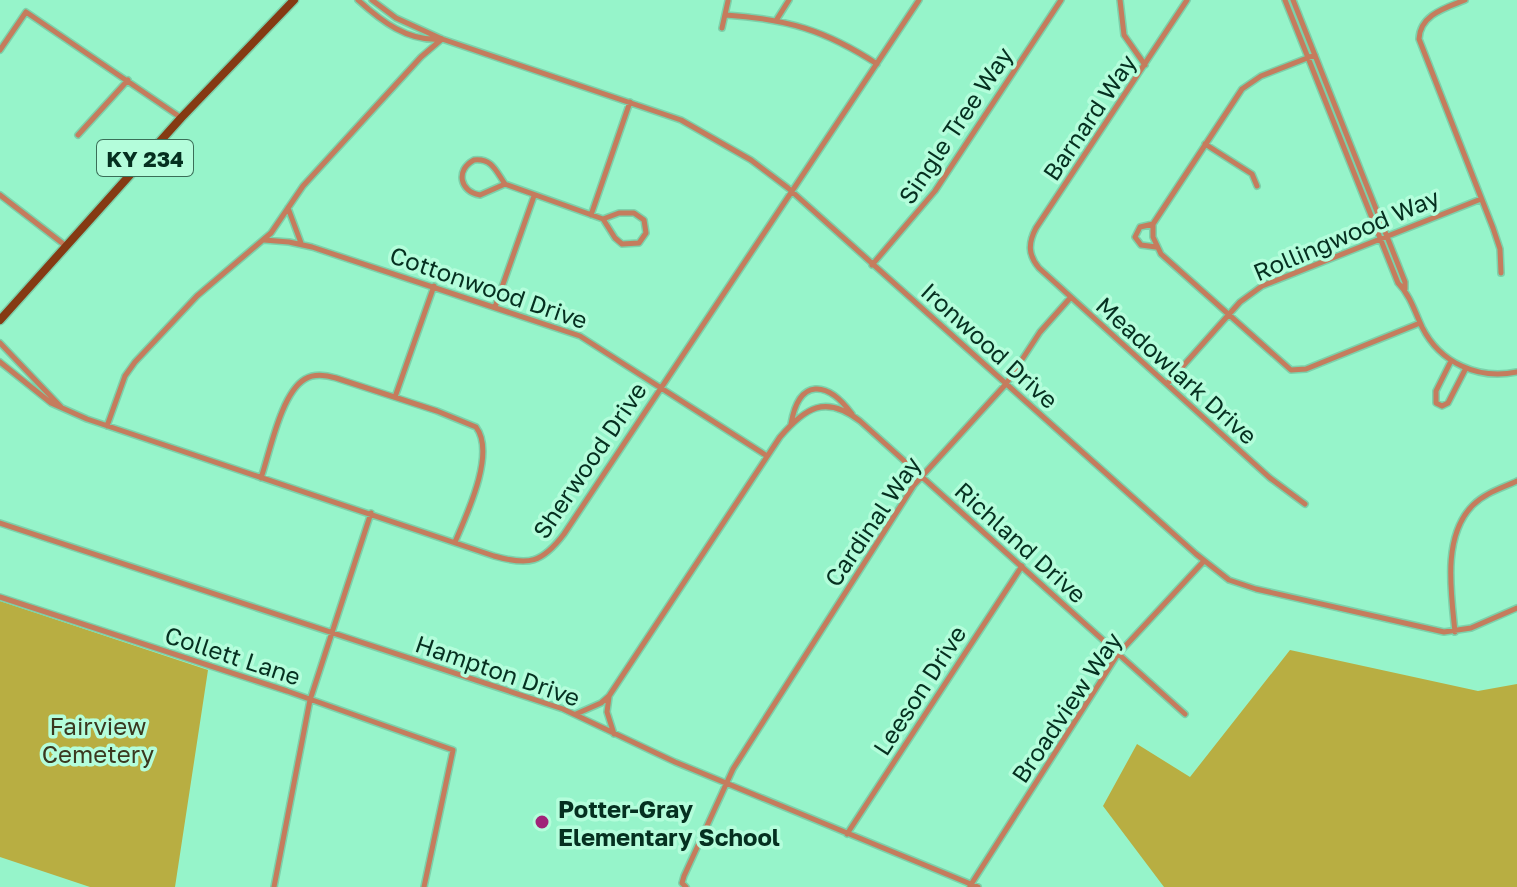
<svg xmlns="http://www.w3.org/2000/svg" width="1517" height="887" viewBox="0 0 1517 887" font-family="'Golos Text',sans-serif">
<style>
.green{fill:#b8ae42}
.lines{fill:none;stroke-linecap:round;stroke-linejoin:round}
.street-casing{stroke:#7cd1ab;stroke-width:8}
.primary-casing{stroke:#7cd1ab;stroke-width:11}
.street{stroke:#c57c5d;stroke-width:5}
.primary{stroke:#853a13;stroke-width:8}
.poi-dot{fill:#a02378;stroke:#b4fddb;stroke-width:3}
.labels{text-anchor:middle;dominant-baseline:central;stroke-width:7;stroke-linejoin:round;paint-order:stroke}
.shield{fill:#b4fddb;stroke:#3a6e58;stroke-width:2}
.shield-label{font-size:22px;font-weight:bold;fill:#053020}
.street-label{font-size:24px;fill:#053020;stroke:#b4fddb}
.park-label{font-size:24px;fill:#3a381f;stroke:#b4fddb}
.poi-label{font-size:24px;font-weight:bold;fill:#053020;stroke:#b4fddb;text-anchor:start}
</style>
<rect width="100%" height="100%" fill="#96f4ca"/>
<path class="green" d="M0 601 208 670 175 887H90L0 857Z
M1290 650 1478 691 1517 684V887H1164L1103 806 1137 744 1190 777Z"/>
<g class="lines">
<defs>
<path id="street" d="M358 0C381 21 408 42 441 39
M372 0 396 18 442 39 681 120 751 160 788 188 1196 554 1229 580 1256 589 1444 632 1471 628 1517 608
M1120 0 1124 35 1145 65
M1187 0 1036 228C1028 243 1028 255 1039 268L1270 478 1305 504
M1285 0 1398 283C1410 295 1415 312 1422 327 1440 363 1478 380 1517 372
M1293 0 1405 282V289
M1465 0C1445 8 1420 15 1419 39L1493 228 1500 249 1501 273
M726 15C787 19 825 30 877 64
M777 19 789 0
M722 28 728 1
M0 50 26 12 180 117
M1315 55 1261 76 1242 89 1153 224V237L1161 254 1291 370 1306 369 1420 323
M78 135 128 80
M1205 144 1252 174 1257 186
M474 160C492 158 496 171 505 184L480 195C460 192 455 170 474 160Z
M505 184 603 219
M0 195 66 246
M288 208 301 243
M619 213H634L644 220 646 233 639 243 622 244 615 238 603 219Z
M591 215 630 102
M1153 224 1140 227 1135 237 1141 245 1156 247
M264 240 289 242 312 247 580 336 767 456
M872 265 935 191 1061 0
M495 307 534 196
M0 343 61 407
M1451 361 1436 391V403L1442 406 1448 403 1466 368
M0 362 51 403 87 419 494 556C529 566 542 563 564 534L919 0
M1167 384 1240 302 1262 286 1481 199
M395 397 434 286
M791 424C799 378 827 380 852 414
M107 426 125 376 135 362 197 296 271 233 303 186 421 57 442 39
M261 478C270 452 281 393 305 379 315 373 326 375 336 378L437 411 476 427C496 453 467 514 455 542
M0 523 563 709 675 762 978 887
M0 597 287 691 453 750 424 887
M1455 632C1451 592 1442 536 1473 505 1485 493 1502 488 1517 481
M609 697 607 712 614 734
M576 714 601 703 609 696 780 437C805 408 825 394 860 421L1185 714
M847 834 1022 566
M970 886 1118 654 1204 561
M274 887 310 700 371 513
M686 887 682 883 684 876 733 769 914 485 1006 384 1040 332 1071 297"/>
<path id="primary" d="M0 320 181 118 294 0"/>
</defs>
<use href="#street" class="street-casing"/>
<use href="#primary" class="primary-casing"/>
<use href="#street" class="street"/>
<use href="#primary" class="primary"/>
</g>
<circle class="poi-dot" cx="542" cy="822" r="8"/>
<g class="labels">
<rect class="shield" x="97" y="140" width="96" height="36" rx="6"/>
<g class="shield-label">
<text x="145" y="158">KY 234</text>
</g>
<g class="street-label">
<text transform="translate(1089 117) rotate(-56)">Barnard Way</text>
<text transform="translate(955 125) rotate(-56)">Single Tree Way</text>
<text transform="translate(1346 234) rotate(-23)">Rollingwood Way</text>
<text transform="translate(489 287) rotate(19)">Cottonwood Drive</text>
<text transform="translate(990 345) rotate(42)">Ironwood Drive</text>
<text transform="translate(1177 370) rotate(42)">Meadowlark Drive</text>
<text transform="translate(589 460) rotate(-56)">Sherwood Drive</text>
<text transform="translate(872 521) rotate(-56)">Cardinal Way</text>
<text transform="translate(1021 542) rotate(42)">Richland Drive</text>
<text transform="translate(233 655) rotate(18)">Collett Lane</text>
<text transform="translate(498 670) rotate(19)">Hampton Drive</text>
<text transform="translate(919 690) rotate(-57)">Leeson Drive</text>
<text transform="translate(1066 707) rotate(-56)">Broadview Way</text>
</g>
<g class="park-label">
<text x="98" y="725">Fairview<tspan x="98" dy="28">Cemetery</tspan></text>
</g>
<g class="poi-label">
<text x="558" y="808">Potter-Gray<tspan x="558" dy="28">Elementary School</tspan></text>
</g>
</g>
</svg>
